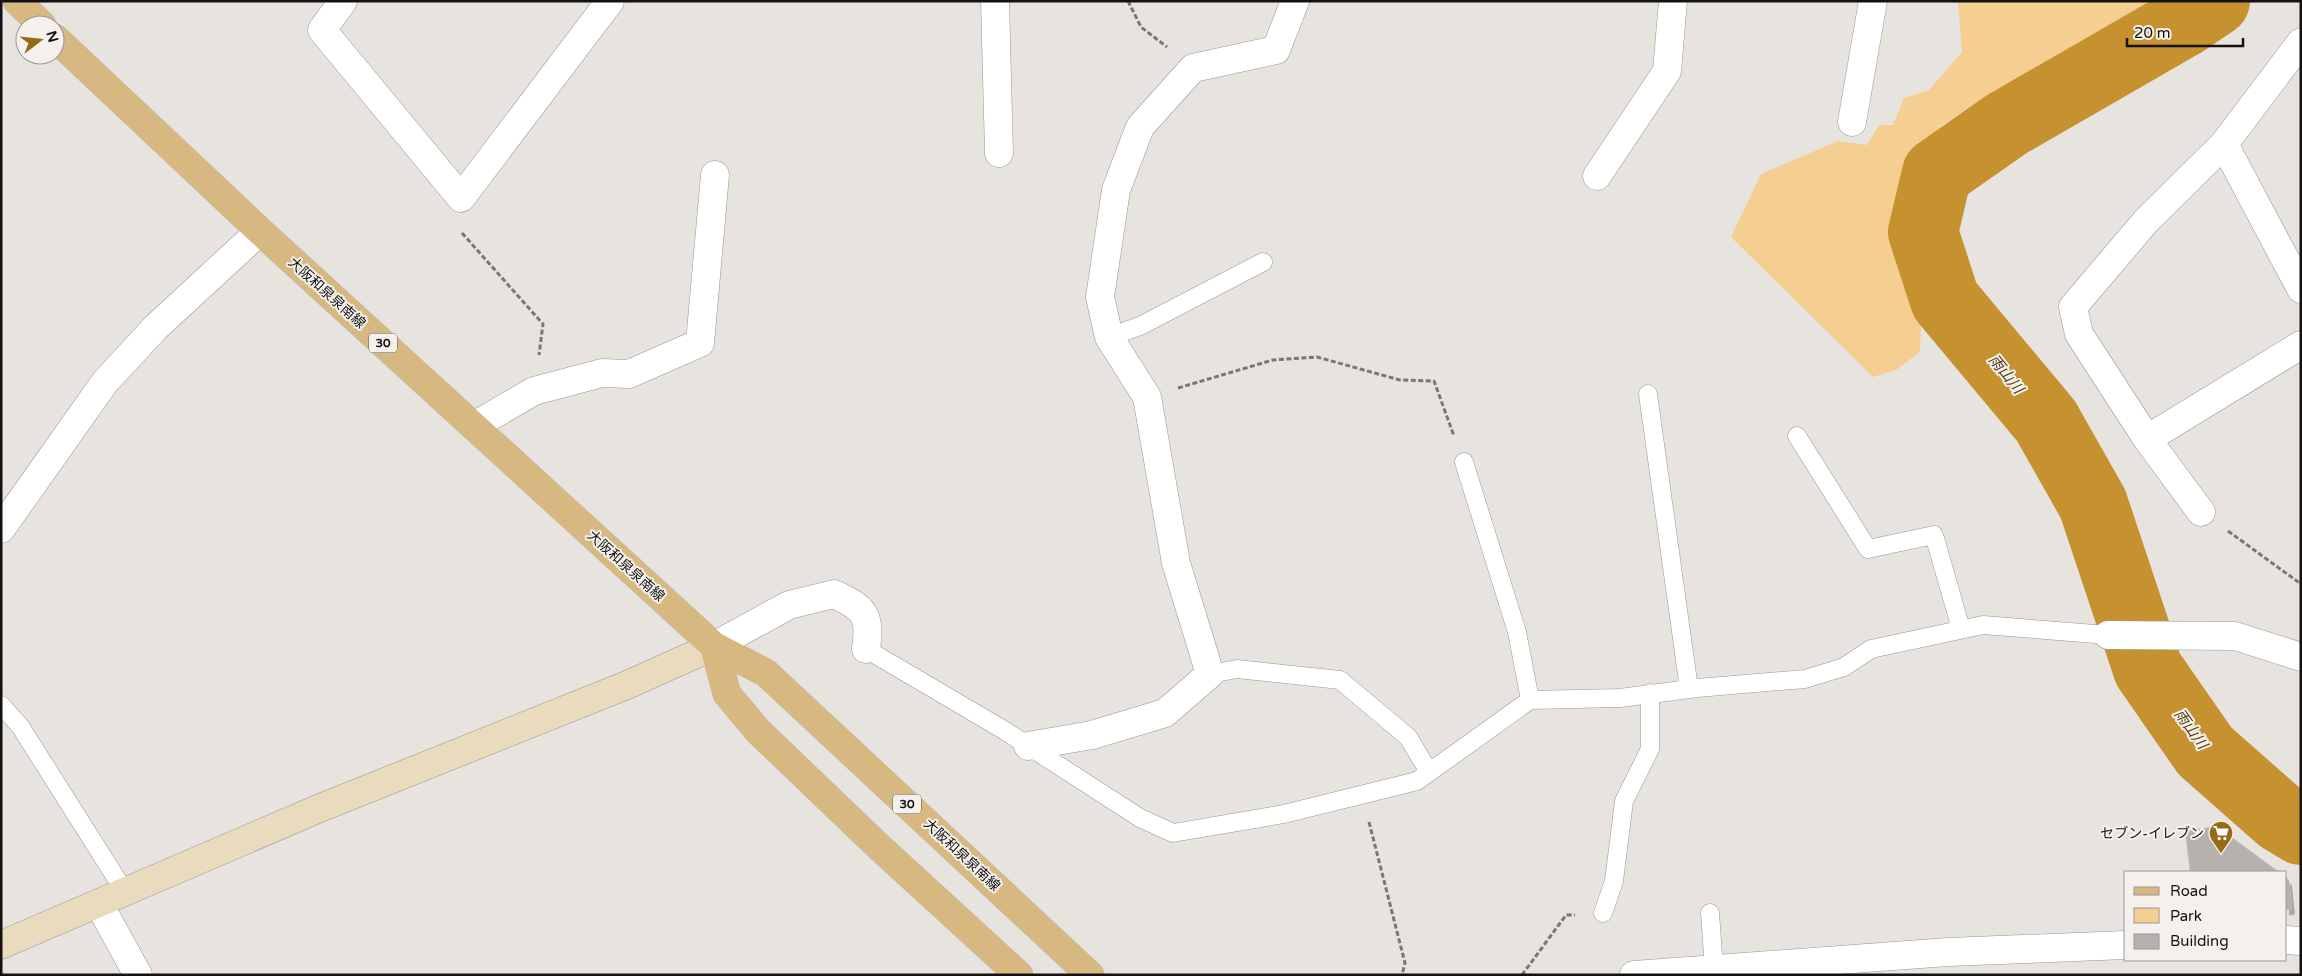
<svg xmlns="http://www.w3.org/2000/svg" width="2302" height="976" viewBox="0 0 2302 976" font-family="'Varela Round','Noto Sans JP',sans-serif">
<style>
.green{fill:#f5ce91}
.lines{fill:none;stroke-linecap:round;stroke-linejoin:round}
.river{stroke:#c6912f;stroke-width:70}
.building{fill:#b5b2ae;filter:url(#shadow)}
.lane-casing{stroke:#999692;stroke-width:19}
.street-casing{stroke:#999692;stroke-width:29}
.secondary-casing{stroke:#999692;stroke-width:29}
.primary-casing{stroke:#c2c1c1;stroke-width:29}
.path{stroke:#797774;stroke-width:3;stroke-dasharray:5 2.5;stroke-linecap:butt}
.lane{stroke:#fff;stroke-width:18}
.street{stroke:#fff;stroke-width:28}
.secondary{stroke:#eadbbf;stroke-width:28}
.primary{stroke:#d6b880;stroke-width:28}
.labels{text-anchor:middle;dominant-baseline:central;stroke-width:4;stroke-linejoin:round;paint-order:stroke}
.shield{fill:#f4f1ec;stroke:#565553;stroke-width:1}
.shield-label{font-size:12px;font-weight:bold;fill:#131211}
.street-label{font-size:14px;fill:#131211;stroke:#f4f1ec}
.poi-label{font-size:14px;fill:#131211;stroke:#f4f1ec;text-anchor:end}
.water-label{font-size:15px;font-style:italic;fill:#513a13;stroke:#f4f1ec}
</style>
<defs>
<filter id="shadow"><feDropShadow dx="3" dy="5.5" stdDeviation="0" flood-color="#0004"/></filter>
</defs>
<rect width="100%" height="100%" fill="#e7e4df"/>
<path class="green" d="M1958 1H2153L1942 125 1907 165 1896 199 1897 257 1921 320 1920 352 1896 370 1873 377 1731 237 1761 174 1838 141 1867 145 1879 125H1893L1904 98 1929 90 1962 52Z"/>
<g class="lines">
<path class="river" d="M2215 1 2184 22 2007 124 1937 173 1923 232 1945 300 2046 421 2093 504 2148 669 2205 751 2281 818 2301 830"/>
</g>
<path class="building" d="M2217 826 2218 835 2226 833 2279 872H2190L2185 831Z
M2286 877 2289 880 2292 909 2286 910Z"/>
<g class="lines">
<defs>
<path id="lane" d="M1109 337 1140 326 1263 262
M1648 394 1689 689
M1797 436 1868 549 1934 535 1961 629
M1464 462 1517 632 1530 700
M866 649 1002 729 1140 818 1173 833 1284 814 1417 781 1530 700 1620 698 1697 688 1805 679 1844 667 1871 649 1983 625 2108 635
M1210 674 1237 669 1340 680 1408 737 1429 772
M1 705 20 726 125 892
M1603 913 1614 881 1624 801 1650 749V693
M1710 913 1714 969"/>
<path id="street" d="M343 1 322 30 461 198 610 1
M995 1 999 153
M1852 122 1873 1
M2224 144 2301 289
M1597 176 1667 71 1673 1
M474 426 534 391 602 373 629 374 700 343 715 175
M2147 439 2301 345
M2201 512 2147 439 2079 334 2073 307 2146 221 2224 144 2301 42
M1 529 105 382 156 327 260 231
M2108 635 2235 636 2301 657
M714 646 789 605 834 594C864 608 871 614 866 649
M1028 746 1092 735 1165 713 1210 674 1176 563 1147 397 1109 337 1100 297 1116 190 1140 127 1193 68 1276 50 1295 1
M99 904 138 975
M2286 940 2301 941
M1634 975 1948 952 2126 945"/>
<path id="secondary" d="M1 945 320 808 627 685 714 646"/>
<path id="primary" d="M17 1 42 25
M55 38 260 231 714 646 766 673 1090 975
M714 646 727 694 758 731 877 845 1019 975"/>
</defs>
<use href="#lane" class="lane-casing"/>
<use href="#street" class="street-casing"/>
<use href="#secondary" class="secondary-casing"/>
<use href="#primary" class="primary-casing"/>
<path class="path" d="M1128 1 1141 27 1167 47
M462 233 543 324 539 355
M1178 388 1273 360 1317 357 1400 380 1434 381 1454 436
M2228 531 2301 584
M1369 822 1405 963 1402 975
M1522 975 1566 915H1575"/>
<use href="#lane" class="lane"/>
<use href="#street" class="street"/>
<use href="#secondary" class="secondary"/>
<use href="#primary" class="primary"/>
</g>
<defs>
<symbol id="supermarket-pin" viewBox="-11 -11 22 30"><path d="M0 17L-7.5 6A9.5 9.5 0 1 1 7.5 6Z" fill="#956b17" stroke="#f4f1ec"/><path d="M-6-5.5h2.5l.6 2H6L4.5 2H-2.5L-4.4-4H-6ZM-1.5 3.2a1.3 1.3 0 1 0 .1 0ZM3 3.2a1.3 1.3 0 1 0 .1 0Z" fill="#fff"/></symbol>
</defs>
<g fill-rule="evenodd">
<use href="#supermarket-pin" x="2207" y="819" width="28" height="38"/>
</g>
<g class="labels">
<g class="shield">
<rect x="369" y="333.5" width="28" height="19" rx="4"/>
<rect x="893" y="794.5" width="28" height="19" rx="4"/>
</g>
<g class="shield-label">
<text x="383" y="343">30</text>
<text x="907" y="804">30</text>
</g>
<g class="street-label">
<text transform="translate(327 293) rotate(42)">大阪和泉泉南線</text>
<text transform="translate(626 566) rotate(42)">大阪和泉泉南線</text>
<text transform="translate(962 855) rotate(43)">大阪和泉泉南線</text>
</g>
<g class="poi-label">
<text x="2204" y="833">セブン-イレブン</text>
</g>
<g class="water-label">
<text transform="translate(2006 374) rotate(51)">雨山川</text>
<text transform="translate(2191 729) rotate(54)">雨山川</text>
</g>
</g>
<rect width="2302" height="976" fill="none" stroke="#131211" stroke-width="5"/>
<rect x="2124" y="871" width="162" height="90" fill="#f4f1ec" stroke="#9a9894"/>
<rect x="2134" y="887" width="25" height="8" fill="#d6b880" stroke="#9a9894"/>
<text x="2170" y="896" font-size="15" fill="#131211">Road</text>
<rect x="2134" y="908" width="25" height="15" fill="#f5ce91" stroke="#9a9894"/>
<text x="2170" y="921" font-size="15" fill="#131211">Park</text>
<rect x="2134" y="934" width="25" height="15" fill="#b5b2ae" stroke="#9a9894"/>
<text x="2170" y="946" font-size="15" fill="#131211">Building</text>
<g transform="translate(40 40) rotate(74)"><circle r="24" fill="#f4f1ec" stroke="#9a9894"/>
<path d="M0-4L9 19L0 12L-9 19Z" fill="#956b17"/>
<text y="-8" font-size="14" font-weight="bold" text-anchor="middle" fill="#131211">N</text>
</g>
<path d="M2127 38v8h116v-8" fill="none" stroke="#131211" stroke-width="2.5"/>
<text x="2134" y="38" font-size="15" fill="#131211" stroke="#f4f1ec" stroke-width="4" paint-order="stroke">20 m</text>
</svg>
